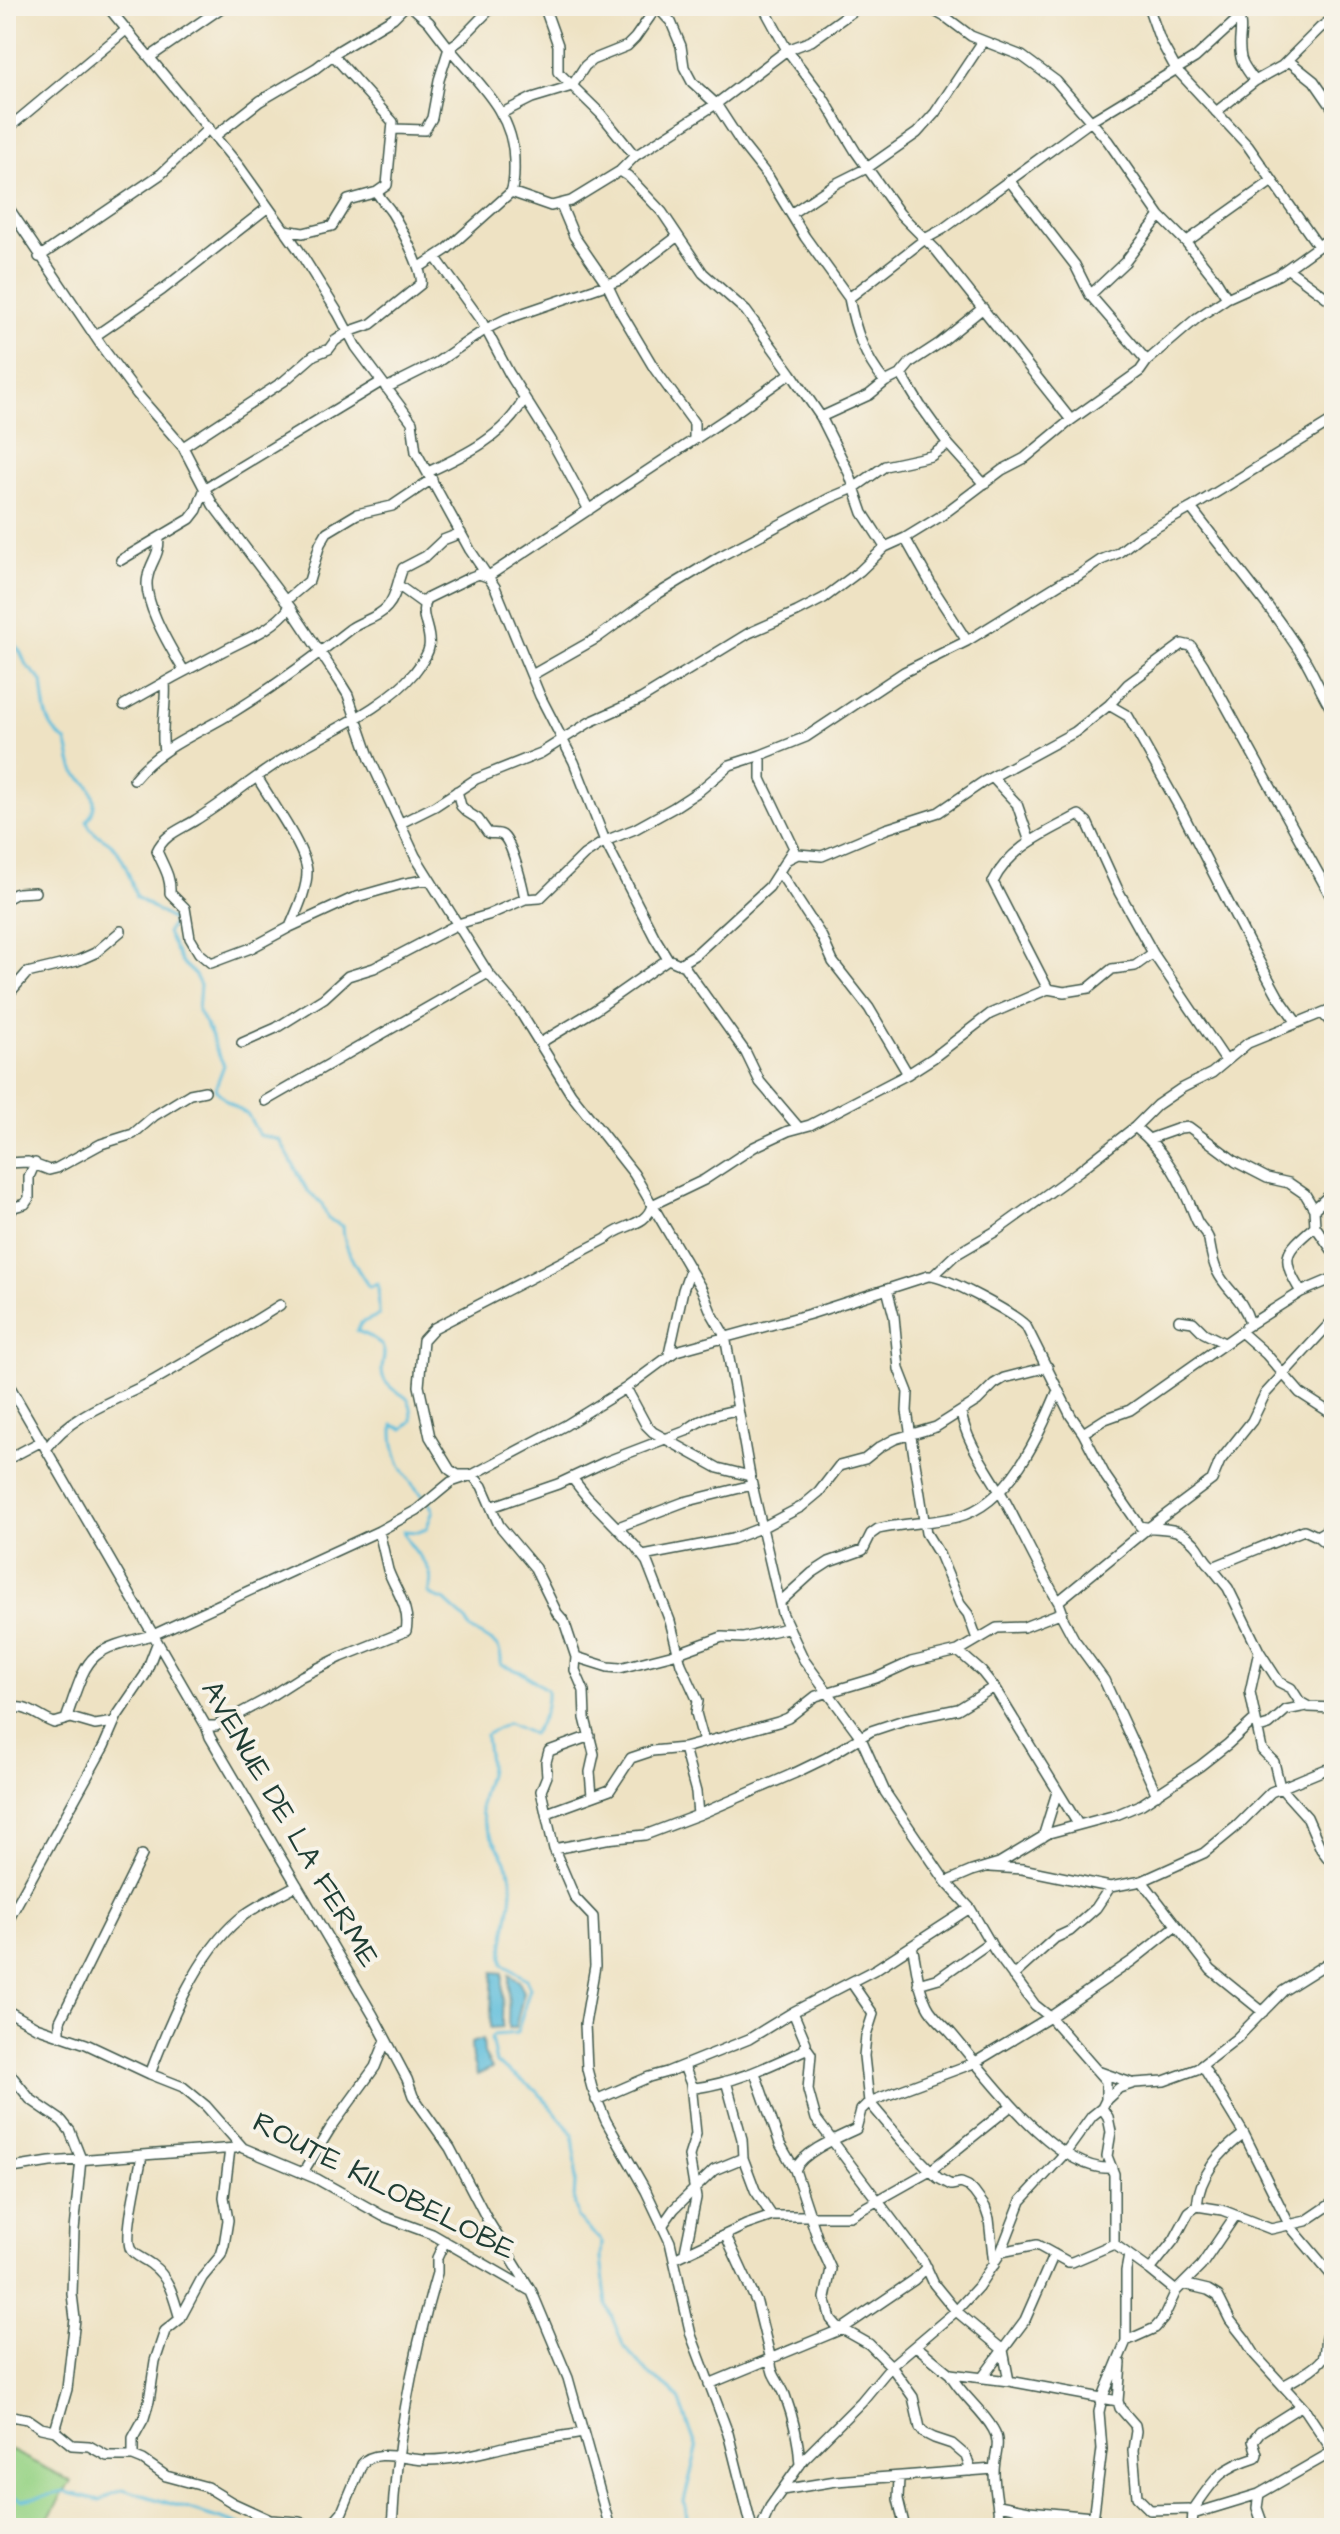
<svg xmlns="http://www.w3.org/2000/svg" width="1340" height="2534" viewBox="0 0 1340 2534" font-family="'Architects Daughter',sans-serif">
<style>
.green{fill:#9ad488;stroke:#5c885e;stroke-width:2}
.water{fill:#5ebedc;stroke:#3e7e88;stroke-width:2}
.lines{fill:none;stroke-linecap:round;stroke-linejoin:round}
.stream{stroke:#5ebedc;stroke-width:3}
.street-casing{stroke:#3e5649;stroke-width:12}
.street{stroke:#fff;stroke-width:9}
.labels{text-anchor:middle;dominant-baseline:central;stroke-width:8;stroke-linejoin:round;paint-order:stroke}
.street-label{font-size:30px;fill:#1f3d34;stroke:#f7f3e8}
</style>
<rect width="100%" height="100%" fill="#f7f3e8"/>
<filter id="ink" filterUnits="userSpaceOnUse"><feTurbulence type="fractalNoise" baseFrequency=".0125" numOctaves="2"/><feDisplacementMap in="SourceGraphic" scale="16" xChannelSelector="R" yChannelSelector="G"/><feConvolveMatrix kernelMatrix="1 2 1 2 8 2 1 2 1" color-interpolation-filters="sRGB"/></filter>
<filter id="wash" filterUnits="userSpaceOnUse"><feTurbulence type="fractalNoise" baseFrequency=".006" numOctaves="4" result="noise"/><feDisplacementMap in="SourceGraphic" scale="32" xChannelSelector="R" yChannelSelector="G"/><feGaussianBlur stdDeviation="1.8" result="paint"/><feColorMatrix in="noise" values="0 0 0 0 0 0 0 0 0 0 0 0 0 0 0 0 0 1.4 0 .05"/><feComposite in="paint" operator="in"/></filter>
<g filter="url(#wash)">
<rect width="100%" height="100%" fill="#eee2c3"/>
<path class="green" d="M6 2448 71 2481 42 2528 6 2525Z"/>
<path class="water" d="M493 1972 503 1973 502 2027 490 2028Z
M509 1975 519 1981 524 1992 515 2028H508Z
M483 2039 484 2054 492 2068 477 2075 472 2059 471 2043Z"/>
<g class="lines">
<path class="stream" d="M6 632 21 653 26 665 42 681C45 705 43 726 66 741 70 751 70 763 75 772 79 778 85 780 89 786 96 798 96 810 87 821 92 837 105 836 115 848 126 862 131 881 136 897L174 921 167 933 181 962 194 974 200 985 198 1011 211 1034 215 1048 224 1065 215 1089 228 1102 248 1115 259 1135 280 1140 307 1190 322 1204 328 1219 343 1226C343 1248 357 1269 369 1287L378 1284 379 1315 361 1323 357 1331C404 1348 373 1360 385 1381 398 1400 412 1387 412 1421L403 1429 393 1425C392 1450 398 1466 414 1486 421 1495 429 1500 433 1511L426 1529 418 1532 403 1531C411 1555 440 1565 428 1593 433 1598 439 1598 445 1601 447 1603 461 1616 464 1618 467 1621 468 1626 471 1629 485 1641 503 1639 501 1665L521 1672 547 1690C548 1707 543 1721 532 1734L508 1723 486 1735C486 1745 489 1755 489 1766 489 1780 479 1795 481 1809 484 1835 507 1852 511 1877 516 1901 500 1938 503 1964L526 1979 530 1988 517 2033 494 2035 491 2038 496 2063 537 2091 573 2134 576 2166 574 2200 578 2218 602 2242 601 2259 607 2305 624 2347 650 2375 672 2390 680 2401 697 2449 684 2501 689 2528
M6 2493 22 2500 65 2492 100 2500 123 2489 250 2528"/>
</g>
</g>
<g filter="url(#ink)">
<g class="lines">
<defs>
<path id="street" d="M107 6 239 166 298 249 338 313 356 347 412 422 416 452 470 550 495 587 540 696 574 762 605 841 655 938 668 959 684 966 746 1053 760 1082 799 1128
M493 6 459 41 449 48C477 82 514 113 514 161 514 172 515 182 511 192
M544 6 558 45V72L601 114 635 156
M656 6 671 22 681 46 684 67 692 82 716 104 742 144 769 178 805 237 849 298 925 239 943 229 1091 121 1195 58 1240 17
M763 6 787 50 822 96 856 152 900 214 936 250 1071 420
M926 6 947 18 971 36 1022 56 1056 81 1108 141 1160 216 1186 242 1216 280 1227 298
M1148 6 1160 40 1176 69 1248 146 1318 246
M1234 6C1247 30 1236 36 1241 58 1243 66 1250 74 1255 81L1282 66 1320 28 1334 18
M150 57 224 6
M1289 61 1314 81 1334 110
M1216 112 1255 81
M502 113 532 98 572 86 585 66 592 60 627 46 635 38 656 8
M393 129 425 130 432 118 439 80 449 48 429 22 411 6
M6 130 126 30
M215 136 260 101 316 68 338 51 393 18 405 6
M620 171 628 176 662 212 703 273 746 311 791 373 821 417 849 473 863 513 885 547
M1009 180 1075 265 1090 295 1147 361
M6 204 105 351 137 394 183 447 213 505 290 607 340 682 348 695 370 759 415 856 488 973 519 1010 571 1094 634 1174 702 1290 711 1312 725 1336 750 1476 782 1613 804 1660 860 1736 885 1792 946 1882 970 1908 995 1951 1035 2005 1050 2017 1106 2081V2100
M561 205 574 236 607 284 620 311 654 368 694 423V439
M792 213 835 184 867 168 917 133 935 113 983 41
M285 230 303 233 332 226 348 200 377 192 387 185 393 122 333 55
M1186 242 1272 181
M39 257 161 174 209 128
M436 258 482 322 509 373 551 440 589 510
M420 267 446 250 511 192 551 206 571 201 620 171 635 156 716 104 787 50 811 41 860 6
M1288 269 1334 303
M1090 295 1125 262 1160 216
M849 298C855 329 864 357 885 382L901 374 920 405 948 444 984 484
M95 336 162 290 267 208
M901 374 911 362 940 343 983 308
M386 388 436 363 486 329 506 319 620 280 678 236
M821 417 869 395 885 382
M183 447 284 381 314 355 329 349 335 341 348 332 371 324 421 284C424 271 400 226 392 213 387 205 381 201 377 192
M428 472C465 455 505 436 524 399
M1191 508C1229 558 1270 605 1304 658 1315 676 1322 696 1334 713
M905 538 936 593 967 641
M159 539C159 557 151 561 148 576 141 601 172 650 184 671
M121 560 190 519 197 510 205 488 381 382
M399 586 424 604
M285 601 309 581 320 544 327 532 357 514 392 506 432 479
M532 675 597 638 656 595 719 557 830 498 854 488 885 466 931 456 948 444
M124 705C157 686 190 668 223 651 247 638 273 630 290 607
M1109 705 1128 716 1183 814 1249 943 1278 996 1297 1023
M164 751C160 729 167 706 165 682
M257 777C269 798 307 850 307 872 307 890 297 910 290 927
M992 777 1017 804 1030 842
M134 779C161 746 200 733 235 711 275 686 313 658 350 629 361 621 378 618 387 607 397 596 397 581 403 568L426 556 443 540 461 533
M457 791 461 806 467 812 478 819 488 833C493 834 498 833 502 835 512 841 523 887 525 899
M401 823 435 806 476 779 541 753 590 722 641 699 749 633 797 612 824 598 860 571 885 547 905 538 941 516 1002 470 1025 458 1071 420 1140 371 1147 361 1197 318 1227 298 1278 275 1334 235
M788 859 798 854 822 856 886 829 939 812 983 782 1075 732 1109 705 1128 684 1182 644 1191 646 1203 664 1334 902
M780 873 822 937 833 962 869 1008 908 1074
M429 879 402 884 353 898 290 927 251 948 211 963 199 953 190 938 185 908 170 893C171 876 163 866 157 851 164 835 179 830 194 821 225 802 254 777 285 758 325 733 384 709 414 673 419 666 428 656 429 647 432 630 418 616 426 599L471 577 479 574 487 577 733 414 791 373
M6 899 17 893 35 892
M681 963 696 954 769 887 794 848 761 779V755
M1048 989 993 882C1010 847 1046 833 1079 815L1087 822 1119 892 1153 953
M6 997 27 973 77 961 95 953 121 931
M1322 1013 1334 1026
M242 1043 276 1028 324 998 348 976 374 968 458 924 488 915 525 899 540 898 584 855 605 841 635 829 673 808 699 791 730 765 761 755 806 737 904 672 967 641 1064 581 1076 577 1101 560 1118 553 1140 536 1191 508 1334 420
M540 1043 595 1010 668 959
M265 1101 488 973
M1135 1127C1167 1153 1181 1181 1196 1219 1199 1227 1207 1232 1209 1240 1211 1251 1212 1261 1217 1271 1227 1292 1242 1296 1250 1323
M1149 1139 1180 1128 1189 1127 1236 1162 1267 1178 1289 1183 1305 1194 1314 1209 1315 1226 1334 1253
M6 1163 28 1162 49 1170 57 1168 101 1144 133 1134 154 1116 190 1094 205 1091
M1314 1209 1334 1191
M6 1219 14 1207 25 1204 29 1198V1177L35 1163
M934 1275 955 1255 996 1231 1079 1171 1135 1127 1157 1105 1182 1088 1212 1073 1248 1043 1334 1008
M887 1289 894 1316 899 1369 908 1392 907 1411 926 1533 939 1554 960 1604 968 1614 977 1639
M1301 1292 1334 1278
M1179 1320 1193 1322 1204 1333 1224 1343
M1246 1327 1301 1292C1279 1256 1285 1252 1315 1226
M669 1354 683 1290 690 1270
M6 1380 206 1726 210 1737 373 2015 407 2079 413 2096 450 2148 487 2219 532 2292 568 2378 610 2528
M626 1388 646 1425 653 1432 718 1468 750 1476
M961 1412C966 1443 988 1470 1003 1497 1022 1532 1039 1569 1059 1603
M1083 1433 1105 1419 1130 1410 1241 1332 1266 1354 1300 1393 1334 1415
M47 1448C71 1414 115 1401 151 1382 194 1357 238 1332 280 1305
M6 1460 42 1441
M572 1478 587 1497 635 1546 647 1562 670 1621 681 1664 698 1701 696 1713 704 1742
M491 1507 558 1484 605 1462 686 1431C700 1418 719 1413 737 1410
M618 1527 684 1502 752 1485
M1317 1536 1334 1526
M643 1556 732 1539 763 1527 801 1507 819 1492 839 1466 865 1459 880 1447 895 1439 936 1427 977 1401 994 1384 1004 1378 1048 1367
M1211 1567 1228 1588 1259 1651 1250 1692 1262 1750 1274 1762 1280 1787 1307 1817 1321 1849 1334 1866
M780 1602 812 1573 829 1562 863 1550 871 1534 878 1529C904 1523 931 1523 957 1517 1010 1504 1039 1435 1058 1390
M1060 1613 1074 1639 1104 1680 1157 1795
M787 1628 743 1638 722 1637 678 1653 620 1668 608 1667 576 1657 564 1621 557 1613 535 1568 499 1525 482 1486 472 1475H458L450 1470 430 1437 419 1386 423 1340 434 1328 606 1239C620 1224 647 1227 652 1205L704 1180 754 1147 788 1131 810 1125 908 1074 933 1058 990 1014 1048 989 1064 992 1089 988 1112 969 1135 966 1153 953 1226 1061
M958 1651 982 1672 994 1687 1078 1824
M1259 1651 1279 1682 1291 1688 1300 1702 1309 1707 1334 1708
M576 1657 575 1670 584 1691 585 1718 594 1754 590 1772 592 1796
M6 1712C25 1700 36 1717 54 1723L71 1718 95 1725 114 1722
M66 1719C89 1655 84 1651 153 1635L379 1531 417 1510 451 1482 472 1475 566 1425 626 1388 676 1351 810 1314 928 1276C944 1275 1015 1314 1026 1326L1071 1416 1083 1433 1106 1477 1140 1526C1161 1531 1176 1524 1194 1543 1202 1551 1204 1562 1213 1567L1304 1530 1317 1536 1331 1548 1334 1567
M206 1726H216L263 1701 302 1676 341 1657 406 1631C411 1608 395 1590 388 1570 385 1557 382 1544 379 1531
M1259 1728 1269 1725 1286 1710 1306 1706
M590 1736 549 1751 546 1762 547 1776 541 1791 554 1849 575 1898 593 1917 595 1966 585 2024 587 2069 592 2088 606 2121 646 2191 670 2242 691 2335 728 2433 752 2528
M684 1748 696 1792 698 1815
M547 1813 610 1790 631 1758 652 1751 684 1748 778 1722 788 1718 816 1696 876 1678 911 1662 958 1651 997 1628 1024 1627 1060 1613 1062 1611 1059 1603 1060 1600 1148 1528 1212 1480 1220 1461 1252 1421 1265 1394 1334 1319
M1043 1837 1057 1792
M554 1849 606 1839 645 1835 698 1815 795 1773 826 1758 871 1731 904 1720 958 1709 994 1687
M990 1867 1022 1869 1110 1887 1142 1881 1204 1853 1237 1826 1271 1792 1324 1770 1334 1769
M1142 1881 1211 1970 1263 2012
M946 1882 972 1871 999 1863 1049 1833 1116 1815 1142 1804 1200 1766 1228 1744 1255 1719
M6 1924 104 1746 117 1716 145 1675 157 1644
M912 1946C917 1966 917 1986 927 2005 932 2016 943 2024 951 2033 984 2071 1055 2173 1112 2168
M1013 1976 1055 1938 1070 1931 1096 1908 1110 1887
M851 1982 873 2014 866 2036 864 2056 869 2102 902 2141 938 2178 951 2185 961 2183 968 2186 974 2192 985 2207 989 2219 994 2265
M918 1984 939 1978 990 1942
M6 2010 36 2027 86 2044 150 2074 183 2087 206 2106 243 2148 317 2179 383 2216 432 2234 529 2290
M60 2036V2021L142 1855
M806 2047 811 2054 808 2090 816 2119 924 2262 934 2284 956 2311 1003 2350 1009 2381
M1202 2065 1244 2134 1290 2226 1334 2278
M684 2066 691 2084 695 2088C734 2083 769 2066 804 2050L806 2043 793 2012
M6 2069 30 2099 62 2121 70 2131 81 2159 74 2230 72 2294 75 2319 67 2389 55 2431
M1100 2072 1131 2083
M755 2073 780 2144 795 2170
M150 2074C169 2024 197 1954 239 1919 256 1905 278 1896 297 1885
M726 2081 742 2139 743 2158 755 2190 772 2216
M596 2100 649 2077 667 2072 749 2039 793 2012 876 1969 970 1908
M1102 2108 1108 2117 1111 2132 1107 2156 1114 2174V2244
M142 2156C139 2173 123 2238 131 2250 135 2256 146 2260 152 2265 170 2278 174 2299 180 2319
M6 2169 50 2162 236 2148
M303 2173 330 2129 375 2067 386 2040
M1197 2206C1199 2176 1220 2151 1244 2134
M662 2226 674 2209 714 2170 743 2158
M726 2236 757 2303 771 2360C770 2375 780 2382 785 2395 793 2417 799 2441 800 2465
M685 2252 696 2198 689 2156 696 2134 691 2084
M1001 2252 1037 2245 1068 2262H1072L1114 2244 1150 2270 1174 2240 1189 2212 1197 2206 1222 2210 1271 2229 1306 2221 1334 2202
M674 2259 746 2225 772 2216H850L930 2171 1011 2106
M1150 2270 1176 2291
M1183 2284 1208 2290 1218 2296 1230 2320 1245 2339 1255 2355 1306 2411 1334 2453
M1126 2341 1155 2328 1163 2319 1176 2291 1201 2266 1235 2216
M916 2346 950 2374 1009 2381 1118 2401
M1121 2363 1118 2401 1120 2408 1135 2425 1136 2431 1133 2450 1137 2497 1150 2510 1189 2509 1193 2510 1192 2528
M950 2374C961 2395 981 2408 993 2429 1002 2443 994 2456 994 2472 994 2490 999 2509 1000 2528
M982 2378 1025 2320 1054 2254
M709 2384 842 2329 914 2280 927 2267
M1283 2386C1293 2380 1322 2366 1324 2355 1327 2340 1322 2338 1334 2325
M6 2415 28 2419 41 2428 55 2431 72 2445 89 2446 107 2456H133L143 2460 166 2476 207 2487 233 2503 270 2520 299 2522 318 2528
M133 2456V2438L144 2418 149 2401 155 2361 165 2331 180 2319 202 2278 221 2255 224 2245 228 2220 224 2197 230 2149
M971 2471 966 2456 952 2444 934 2438 924 2433 920 2428 913 2397 891 2366 869 2344 837 2326 831 2319 825 2298 831 2269 818 2240 795 2170C802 2152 839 2137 856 2129L861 2110 869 2102 974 2063 1050 2017 1132 1961 1176 1926
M899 2478 898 2499 905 2528
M782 2490 836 2481 994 2469
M999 2505 1029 2511 1092 2517
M1193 2510C1214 2480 1218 2469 1256 2457L1257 2454 1253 2441 1260 2432 1301 2406
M1193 2514 1259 2494
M328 2528 342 2512 362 2464C376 2447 408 2461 428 2460 456 2460 482 2452 509 2446 533 2440 558 2437 583 2433
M392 2528C396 2442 413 2355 437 2273V2258L445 2241
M761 2528 770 2507 804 2459 861 2402 891 2366 956 2311 978 2287 1001 2252 1021 2201 1066 2152 1092 2116 1102 2108 1106 2100 1119 2088 1135 2083 1164 2081 1197 2069 1237 2038 1283 1991 1334 1959
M1092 2528 1102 2449 1099 2412 1102 2399 1126 2341V2271L1129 2255
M1264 2528 1257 2508 1259 2494 1334 2451"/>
</defs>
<use href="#street" class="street-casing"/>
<use href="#street" class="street"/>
</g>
</g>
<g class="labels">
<g class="street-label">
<text transform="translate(290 1824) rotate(60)">AVENUE DE LA FERME</text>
<text transform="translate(384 2186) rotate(27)">ROUTE KILOBELOBE</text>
</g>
</g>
<rect width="1340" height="2534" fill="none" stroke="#f7f3e8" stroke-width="32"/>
</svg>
